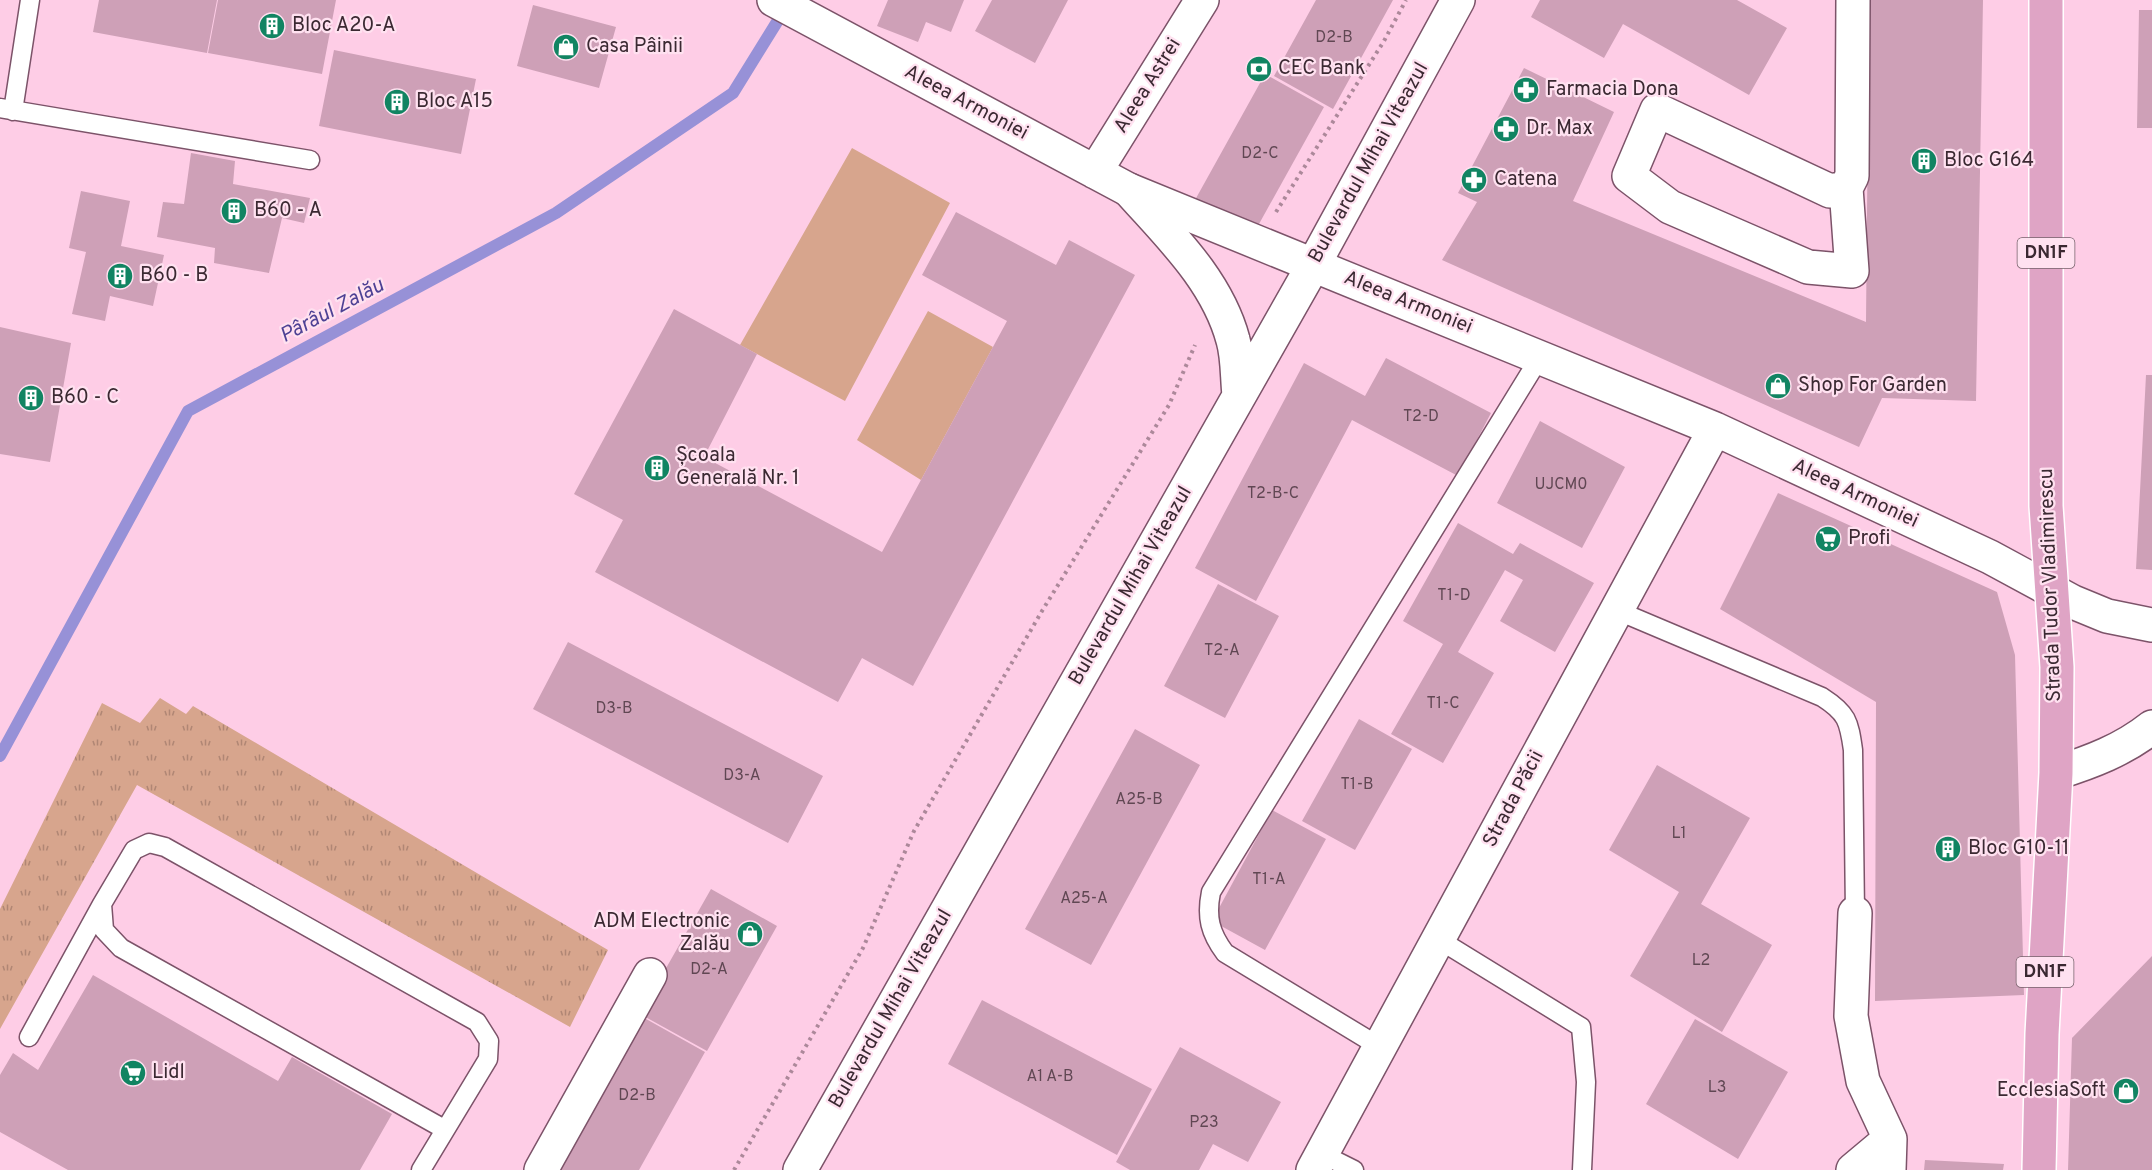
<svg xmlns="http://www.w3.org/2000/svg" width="2152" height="1170" viewBox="0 0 2152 1170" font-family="Overpass,sans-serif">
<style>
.grass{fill:url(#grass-tufts)}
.pitch{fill:#d7a58d}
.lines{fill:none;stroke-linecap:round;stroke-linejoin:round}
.stream{stroke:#9791d7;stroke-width:12}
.building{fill:#cea0b7}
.service-casing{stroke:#7c5369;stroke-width:21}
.minor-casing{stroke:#7c5369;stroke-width:36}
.secondary-casing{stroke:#7c5369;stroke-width:36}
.primary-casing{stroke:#fff;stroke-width:36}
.path{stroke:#ac889a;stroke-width:4;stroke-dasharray:3 4.5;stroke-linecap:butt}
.service{stroke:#fff;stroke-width:18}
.minor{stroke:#fff;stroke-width:33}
.secondary{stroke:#fff;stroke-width:33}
.primary{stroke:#dfa4c5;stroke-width:33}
.labels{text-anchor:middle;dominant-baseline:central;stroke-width:4.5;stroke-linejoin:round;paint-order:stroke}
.number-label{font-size:16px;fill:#604753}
.shield{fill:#ffe1f0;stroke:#76606b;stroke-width:1.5}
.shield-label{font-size:18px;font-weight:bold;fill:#3b2932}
.poi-label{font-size:20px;fill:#3b2932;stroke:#ffe1f0;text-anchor:start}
.street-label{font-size:20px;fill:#3b2932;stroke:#ffe1f0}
.water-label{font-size:21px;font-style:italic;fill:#4e4194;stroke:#ffe1f0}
</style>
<defs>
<pattern id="grass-tufts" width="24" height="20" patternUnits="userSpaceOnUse" patternTransform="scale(1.5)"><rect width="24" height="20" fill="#d7a58d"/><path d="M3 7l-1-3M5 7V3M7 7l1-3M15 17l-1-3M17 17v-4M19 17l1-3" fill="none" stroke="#b08674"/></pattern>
</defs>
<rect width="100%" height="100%" fill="#fecde6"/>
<path class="grass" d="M160 698 186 714 193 706 608 950 570 1027 137 785 0 1029V909L102 703 140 723Z"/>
<path class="pitch" d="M852 148 950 203 845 401 740 345Z
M928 311 993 347 921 480 857 440Z"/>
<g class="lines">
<path class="stream" d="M0 756 188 411 556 213 733 93 785 9"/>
</g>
<path class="building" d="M99 0H217L207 53 93 32Z
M218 0H336L322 74 208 53Z
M888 0H964L951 32 926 22 918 42 877 26Z
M992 0H1068L1035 63 975 31Z
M1316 0H1393L1333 109 1274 76Z
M1540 0H1737L1787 28 1749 95 1623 24 1604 58 1531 17Z
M1869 0H1983L1976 401 1882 398 1859 447 1442 260 1477 202 1458 193 1524 68 1614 112 1573 201 1866 322Z
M533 5 616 27 599 88 517 66Z
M2139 10H2152V128H2137Z
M334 50 476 79 461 154 319 126Z
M1265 74 1324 107 1254 233 1195 200Z
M191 153 235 161 233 184 310 198 304 223 282 218 269 273 214 263 215 248 157 237 163 202 184 204Z
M81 191 130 201 121 246 164 255 153 306 110 296 105 321 72 314 86 252 69 248Z
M956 212 1056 265 1069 240 1135 275 913 686 862 658 838 702 595 572 623 520 574 494 674 309 757 354 704 457 882 552 1007 321 922 275Z
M0 327 71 343 50 462 0 454Z
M1386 358 1491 413 1458 476 1352 420 1256 601 1195 568 1304 363 1365 396Z
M2146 375H2152V570L2136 569Z
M1540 421 1625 467 1582 548 1497 503Z
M1778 493 1997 592 2015 655 2024 995 1875 1001 1876 702 1720 609Z
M1458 523 1513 554 1520 543 1594 583 1555 652 1500 621 1523 580 1505 570 1458 652 1494 673 1443 763 1391 734 1443 644 1403 621Z
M1218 584 1279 616 1225 718 1164 686Z
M568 642 823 776 788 843 533 709Z
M1359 719 1412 749 1355 850 1302 821Z
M1135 729 1200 765 1091 965 1025 929Z
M1657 765 1750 818 1701 904 1772 945 1722 1032 1630 976 1679 892 1609 850Z
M1272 810 1326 839 1265 950 1212 921Z
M711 889 777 926 707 1051 640 1014Z
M2152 956V1170H2068L2072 1038Z
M93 975 278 1081 292 1057 392 1114 360 1170H68L0 1132V1075L13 1053 38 1070Z
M982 1000 1152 1089 1117 1155 948 1064Z
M639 1015 705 1052 639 1170H552Z
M1695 1019 1788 1072 1738 1159 1646 1104Z
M1180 1047 1281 1102 1248 1162 1213 1144 1199 1170H1130L1116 1162Z
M1925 1160 2004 1164 2003 1170H1924Z"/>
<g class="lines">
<defs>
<path id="service" d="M0 108 310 160
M13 111 30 0
M1616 610 1822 697C1847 713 1849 721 1853 750L1855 913
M1438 939 1581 1027 1586 1082 1582 1170
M29 1037 102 904
M1380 1047 1225 953C1210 933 1206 917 1211 892L1540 357
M1322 1154 1354 1170
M421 1170 488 1059 489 1041 477 1022 165 847 149 843 134 850 102 904 104 930 121 948 444 1129"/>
<path id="minor" d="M774 0 1129 190 1715 429 1990 557 2073 602 2107 616 2152 625
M1095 172 1202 0
M1846 188 1852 271 1808 267 1670 207 1629 176 1657 110 1830 191 1846 188 1852 176 1853 0
M2056 773C2091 762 2123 750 2152 727
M1855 913 1851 1016 1863 1081 1890 1139 1889 1170
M541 1170 650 975
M1313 1170 1715 429
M1853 1170 1890 1139"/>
<path id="secondary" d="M1129 190C1169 235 1217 280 1233 340 1238 357 1237 377 1239 395
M800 1170 1314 264 1458 0"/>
<path id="primary" d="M2039 1170 2042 1034 2056 773 2057 667 2046 506V0"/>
</defs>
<use href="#service" class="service-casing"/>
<use href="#minor" class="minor-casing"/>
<use href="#secondary" class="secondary-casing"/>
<use href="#primary" class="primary-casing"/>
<path class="path" d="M1276 212 1384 41 1406 0
M734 1170 863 948 914 831 1042 611 1169 405 1195 345"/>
<use href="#service" class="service"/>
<use href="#minor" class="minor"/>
<use href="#secondary" class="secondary"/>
<use href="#primary" class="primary"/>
</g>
<defs>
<symbol id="building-disc" viewBox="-11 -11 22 22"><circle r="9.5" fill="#118462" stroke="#ffe1f0"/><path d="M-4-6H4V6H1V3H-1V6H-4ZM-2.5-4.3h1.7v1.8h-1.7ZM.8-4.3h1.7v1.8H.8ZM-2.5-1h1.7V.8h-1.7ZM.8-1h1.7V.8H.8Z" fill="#fff"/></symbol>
<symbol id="shop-disc" viewBox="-11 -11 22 22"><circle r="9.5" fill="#118462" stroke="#ffe1f0"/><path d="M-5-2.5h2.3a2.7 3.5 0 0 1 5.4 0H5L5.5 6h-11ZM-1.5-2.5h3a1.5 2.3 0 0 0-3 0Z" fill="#fff"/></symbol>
<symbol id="bank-disc" viewBox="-11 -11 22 22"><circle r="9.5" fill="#118462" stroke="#ffe1f0"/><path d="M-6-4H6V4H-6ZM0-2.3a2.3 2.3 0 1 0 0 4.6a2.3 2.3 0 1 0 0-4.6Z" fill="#fff"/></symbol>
<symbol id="pharmacy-disc" viewBox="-11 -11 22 22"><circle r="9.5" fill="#118462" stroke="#ffe1f0"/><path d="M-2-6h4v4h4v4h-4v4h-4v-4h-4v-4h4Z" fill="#fff"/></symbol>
<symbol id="supermarket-disc" viewBox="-11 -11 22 22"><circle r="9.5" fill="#118462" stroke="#ffe1f0"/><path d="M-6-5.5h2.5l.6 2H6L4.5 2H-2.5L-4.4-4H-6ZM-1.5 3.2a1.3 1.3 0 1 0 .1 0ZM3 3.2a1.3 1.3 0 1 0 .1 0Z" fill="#fff"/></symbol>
</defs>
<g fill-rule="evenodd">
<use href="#building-disc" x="257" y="11" width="30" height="30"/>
<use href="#shop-disc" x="551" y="32" width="30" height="30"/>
<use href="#bank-disc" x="1244" y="54" width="30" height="30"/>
<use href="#pharmacy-disc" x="1511" y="75" width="30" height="30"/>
<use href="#building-disc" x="382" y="87" width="30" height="30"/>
<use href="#pharmacy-disc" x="1491" y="114" width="30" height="30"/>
<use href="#building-disc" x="1909" y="146" width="30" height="30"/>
<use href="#pharmacy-disc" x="1459" y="165" width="30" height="30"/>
<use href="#building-disc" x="219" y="196" width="30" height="30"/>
<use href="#building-disc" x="105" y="261" width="30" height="30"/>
<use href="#shop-disc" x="1763" y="371" width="30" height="30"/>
<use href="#building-disc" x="16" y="383" width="30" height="30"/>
<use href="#building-disc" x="642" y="453" width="30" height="30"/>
<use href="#supermarket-disc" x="1813" y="524" width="30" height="30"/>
<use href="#building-disc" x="1933" y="834" width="30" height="30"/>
<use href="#shop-disc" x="735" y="919" width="30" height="30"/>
<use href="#supermarket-disc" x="118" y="1058" width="30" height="30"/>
<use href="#shop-disc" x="2111" y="1076" width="30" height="30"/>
</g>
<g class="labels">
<g class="number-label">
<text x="1334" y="38">D2-B</text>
<text x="1260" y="154">D2-C</text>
<text x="1421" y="417">T2-D</text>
<text x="1561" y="485">UJCM0</text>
<text x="1273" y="494">T2-B-C</text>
<text x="1454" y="596">T1-D</text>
<text x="1222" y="651">T2-A</text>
<text x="1443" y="704">T1-C</text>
<text x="614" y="709">D3-B</text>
<text x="742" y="776">D3-A</text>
<text x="1357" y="785">T1-B</text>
<text x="1139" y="800">A25-B</text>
<text x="1679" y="834">L1</text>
<text x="1269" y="880">T1-A</text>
<text x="1084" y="899">A25-A</text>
<text x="1701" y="961">L2</text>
<text x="709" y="970">D2-A</text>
<text x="1050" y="1077">A1 A-B</text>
<text x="1717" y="1088">L3</text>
<text x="637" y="1096">D2-B</text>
<text x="1204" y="1123">P23</text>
</g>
<g class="shield">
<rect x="2017.5" y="238" width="57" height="30" rx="4.5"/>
<rect x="2016.5" y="957" width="57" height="30" rx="4.5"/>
</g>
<g class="shield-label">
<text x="2046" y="253">DN1F</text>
<text x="2045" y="972">DN1F</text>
</g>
<g class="poi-label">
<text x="292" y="26">Bloc A20-A</text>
<text x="586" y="47">Casa Pâinii</text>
<text x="1278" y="69">CEC Bank</text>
<text x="1546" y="90">Farmacia Dona</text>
<text x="416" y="102">Bloc A15</text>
<text x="1526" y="129">Dr. Max</text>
<text x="1944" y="161">Bloc G164</text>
<text x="1494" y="180">Catena</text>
<text x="254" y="211">B60 - A</text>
<text x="140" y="276">B60 - B</text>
<text x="1798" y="386">Shop For Garden</text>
<text x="51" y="398">B60 - C</text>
<text x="676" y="456">Școala<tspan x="676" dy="23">Generală Nr. 1</tspan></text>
<text x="1848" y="539">Profi</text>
<text x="1968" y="849">Bloc G10-11</text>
<text x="730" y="922" text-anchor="end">ADM Electronic<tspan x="730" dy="23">Zalău</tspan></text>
<text x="152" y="1073">Lidl</text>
<text x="2106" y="1091" text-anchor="end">EcclesiaSoft</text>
</g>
<g class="street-label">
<text transform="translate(1148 86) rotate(-58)">Aleea Astrei</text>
<text transform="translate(966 103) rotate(28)">Aleea Armoniei</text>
<text transform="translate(1369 163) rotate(-61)">Bulevardul Mihai Viteazul</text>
<text transform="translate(1408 303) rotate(22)">Aleea Armoniei</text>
<text transform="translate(1855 494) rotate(25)">Aleea Armoniei</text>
<text transform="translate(2051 585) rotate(-92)">Strada Tudor Vladimirescu</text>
<text transform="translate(1131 586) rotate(-60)">Bulevardul Mihai Viteazul</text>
<text transform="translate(1514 799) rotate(-62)">Strada Păcii</text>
<text transform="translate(891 1009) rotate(-60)">Bulevardul Mihai Viteazul</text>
</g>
<g class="water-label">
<text transform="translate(332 311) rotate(-28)">Pârâul Zalău</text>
</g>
</g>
</svg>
